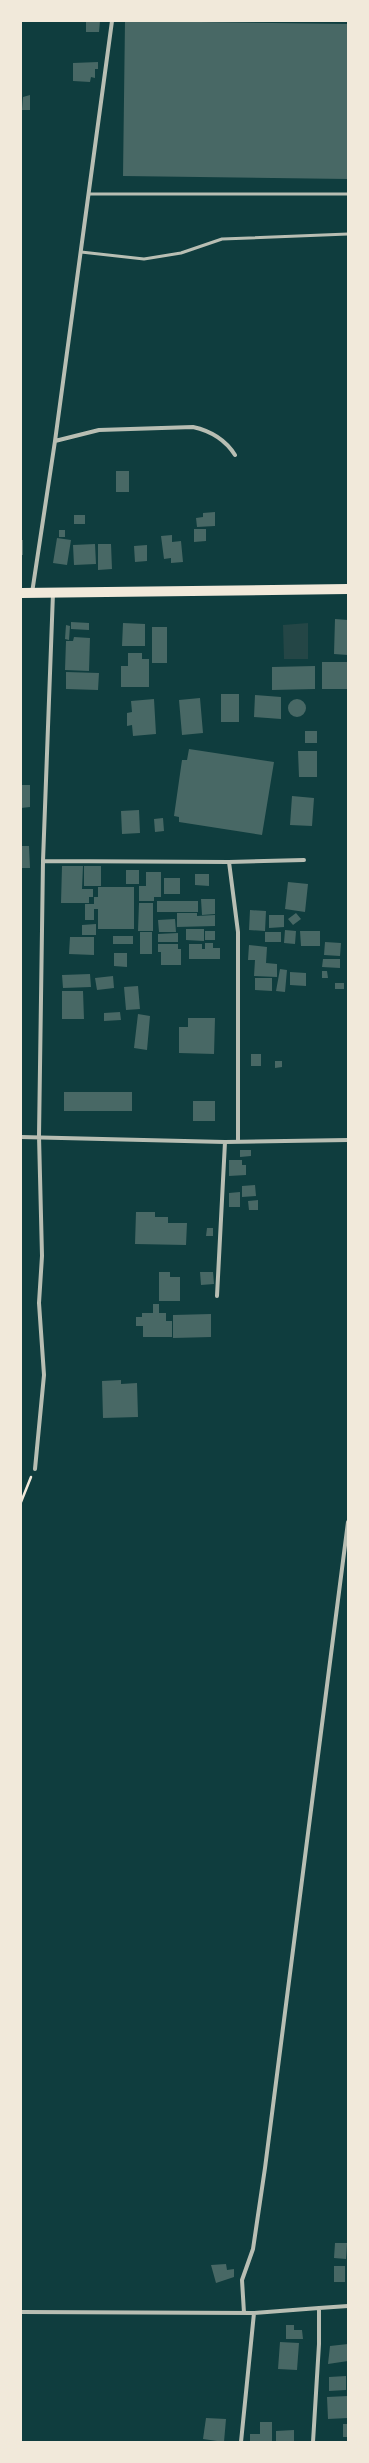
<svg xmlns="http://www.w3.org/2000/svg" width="369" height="2463" viewBox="0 0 369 2463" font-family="'Noto Sans',sans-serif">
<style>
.green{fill:#244646}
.building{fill:#486865}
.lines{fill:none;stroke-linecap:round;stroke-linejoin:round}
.path{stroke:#f1e9da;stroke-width:2.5}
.service{stroke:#b8beb3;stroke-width:3}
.minor{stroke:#b8beb3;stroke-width:4}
.primary{stroke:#f1e9da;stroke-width:10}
</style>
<rect width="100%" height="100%" fill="#0f3d3e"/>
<path class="green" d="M308 623V659H284L283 625Z"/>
<path class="building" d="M86 21H100L99 32H86Z
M125 21 348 24V179L123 176Z
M98 62V69H95V78L91 77 90 82 73 81V63Z
M30 95V110H22L23 97Z
M116 471H129V492H116Z
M215 512V526L197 527 196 518 203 517V513Z
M74 515H85V524H74Z
M194 529H206V541L194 542Z
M59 530H65V537H59Z
M172 535V542L181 541 183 562 171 563V558L164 559 161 536Z
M57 538 71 540 67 565 53 563Z
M21 540H23V555H21Z
M95 544 96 564 74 565 73 545Z
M98 544H111L112 569 98 570Z
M147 545V561L135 562 134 546Z
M335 619 348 620V655L334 654Z
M71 622 89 623V630L71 629Z
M123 623 145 624V646H122Z
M66 625 70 626 69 640 65 639Z
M152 627H167V663H152Z
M74 637 90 638 89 671 65 670 66 641H73Z
M128 653H142V659H149V687H121V666H128Z
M322 662H348V689H322Z
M315 666V689L272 690V667Z
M66 672 99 673 98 690 66 689Z
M221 694H239V722H221Z
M255 695 281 697V719L254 717Z
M200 698 203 733 182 735 179 700Z
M288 708a9 9 0 1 1 18 0a9 9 0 1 1-18 0Z
M154 699 156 734 133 736 132 725 127 726V713L132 712 131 701Z
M305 731H317V743H305Z
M189 749 274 762 262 835 179 822V817L174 816 182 760H187Z
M298 751H317V777H299Z
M21 785H30V807L21 808Z
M292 796 314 798 312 826 290 825Z
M139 810 140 833 122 834 121 811Z
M163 818 164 831 155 832 154 819Z
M21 846H29L30 868H21Z
M62 866H83L82 889H93V897H89V903H61Z
M84 866H101V886H84Z
M126 870H139V884H126Z
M146 872H161V897H154V901H139V886H146Z
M195 874H209V886L195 885Z
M164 878H180V894H164Z
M288 882 308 884 305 912 285 909Z
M98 887H134V929H98V909H94V920H85V904H94V897H98Z
M201 899H215V914L202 915Z
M157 901H198V912H157Z
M139 903H153V931H138Z
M250 910 266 911 265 931 249 930Z
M177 913H197V916L215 915V926L177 927Z
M296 913 301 919 293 925 288 919Z
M269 915H284V927L269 928Z
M175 919 176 932H159L158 920Z
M96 924V935H82V925Z
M186 929H204V941L186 940Z
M285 930 296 931 295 944 284 943Z
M205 931H215V940H205Z
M300 931H320V946H301Z
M140 932H152V954H140Z
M265 932H281V942H265Z
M178 933V942H158V934Z
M113 936H133V944H113Z
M70 937H94V955L69 954Z
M325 942 341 943 340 956 324 955Z
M205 943H213V948H220V959H189V944H202V949H205Z
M158 944H178V949H181V965H161V952H158Z
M249 945 267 947 266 963 277 964V977L254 976 255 960H248Z
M114 953H127V967L114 966Z
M323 959H340V968L322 967Z
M280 969 287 970 285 992 276 991Z
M322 971H327L328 978H322Z
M290 972 306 973V986L290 985Z
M90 974 91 987 63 988 62 975Z
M113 976 114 988 97 990 95 978Z
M255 978H272V991L255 990Z
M335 983H344V989H335Z
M138 986 140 1009 126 1010 124 987Z
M62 991H83L84 1019H62Z
M120 1012 121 1020 104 1021V1013Z
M138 1014 150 1016 147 1050 134 1048Z
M188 1018H215L214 1054 179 1053V1027H188Z
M251 1054H261V1066H251Z
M275 1061H282V1067L275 1068Z
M64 1092H132V1111H64Z
M193 1101H215V1121H193Z
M240 1150H251V1156L240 1157Z
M229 1160H242V1165H246V1175L229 1176Z
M255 1185 256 1196 242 1197V1186Z
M240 1192V1207H229V1193Z
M258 1200V1210H249L248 1201Z
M136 1212H155V1217H168V1223H187L186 1245 135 1244Z
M207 1228H213V1236H206Z
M159 1272H170V1277H180V1301H159Z
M200 1272H213L214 1284 201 1285Z
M153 1304H159V1313H166V1321H172V1337H143V1326H136V1317H142V1313H153Z
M211 1314V1337L173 1338V1315Z
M121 1380V1384L137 1383 138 1417 103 1418 102 1381Z
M335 2243H347L346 2259 334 2258Z
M226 2264 227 2270 234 2269V2277L216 2283 211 2265Z
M334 2266H345V2282H334Z
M286 2325H294V2330H302L303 2339H286Z
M280 2342 299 2343 297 2370 278 2369Z
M348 2344V2361L328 2364 330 2346Z
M346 2376V2390L329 2391V2377Z
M348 2396V2418L328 2419 327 2397Z
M206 2418 226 2419 224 2442 203 2439Z
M260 2422H272V2442H250V2434H260Z
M343 2424H348V2437H343Z
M294 2430V2442H276V2431Z"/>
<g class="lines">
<path class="path" d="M21 1502 31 1477"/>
<path class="service" d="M89 194H348
M81 252 144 259 181 253 222 239 348 234"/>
<path class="minor" d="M55 441 99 430 193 427C211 431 225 439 235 455
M32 593 55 441 112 21
M43 861 229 862 238 932V1140
M229 862 304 860
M21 1137 225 1142 348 1140
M217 1296 225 1142
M35 1469 44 1375 39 1303 42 1256 39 1136 43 861 53 593
M21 2312 254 2313
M244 2313 242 2280 253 2249 265 2168 348 1522
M241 2442 254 2313 319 2308
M313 2442 319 2344V2308L348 2306"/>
<path class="primary" d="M21 593 348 589"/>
</g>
<rect width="369" height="2463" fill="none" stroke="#f1e9da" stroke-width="44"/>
</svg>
